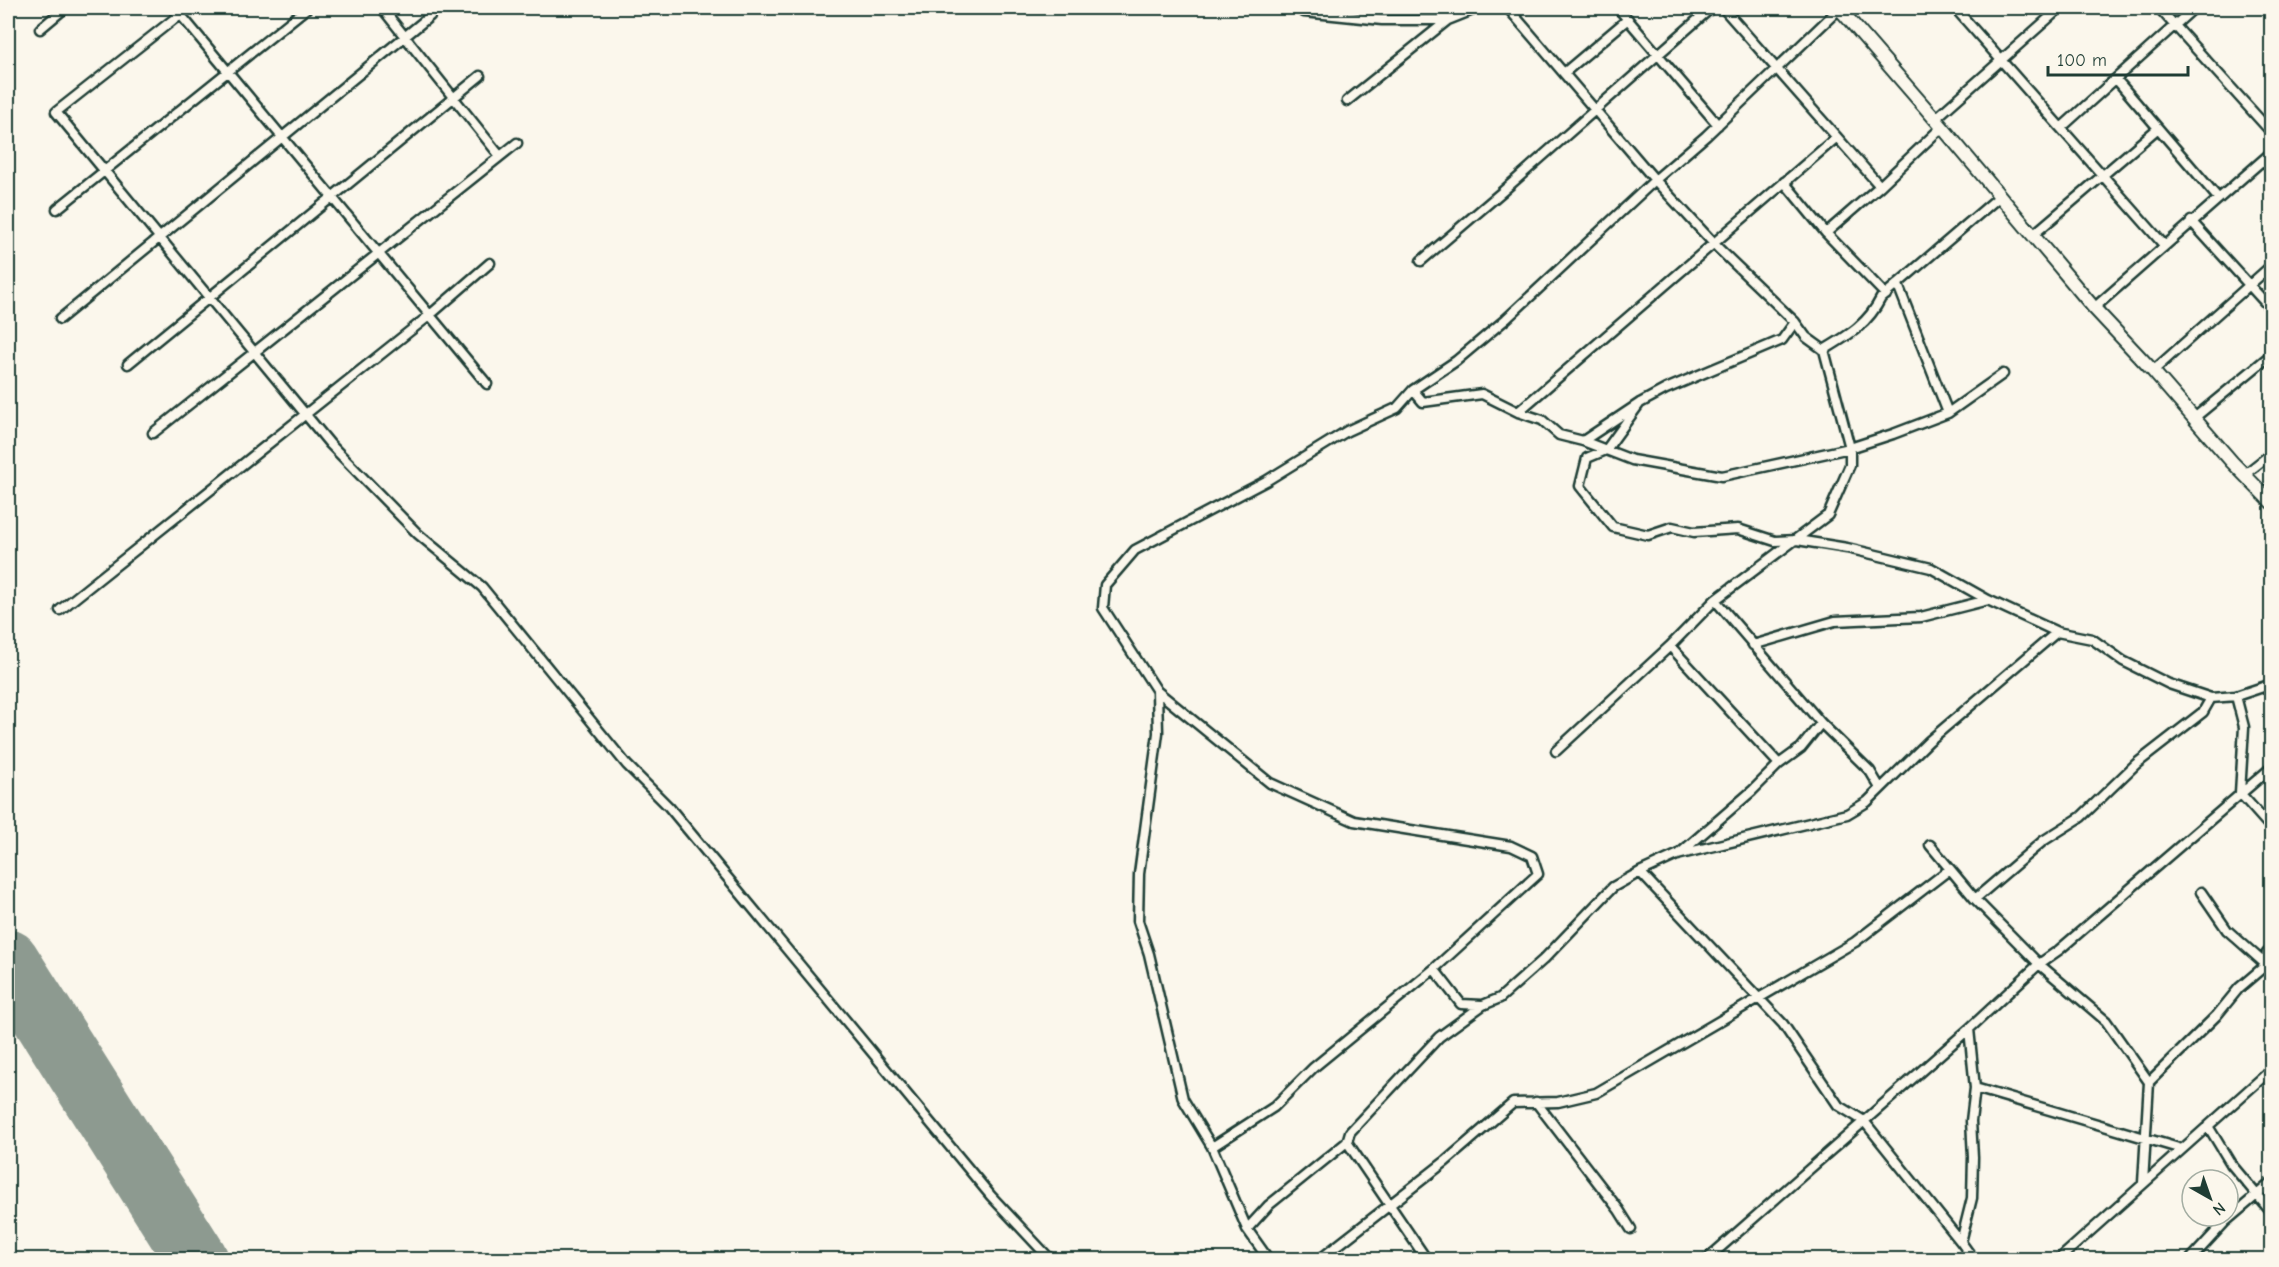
<svg xmlns="http://www.w3.org/2000/svg" width="2279" height="1267" viewBox="0 0 2279 1267" font-family="'Comic Neue',sans-serif">
<style>
.lines{fill:none;stroke-linecap:round;stroke-linejoin:round}
.runway{stroke:#8d9a90;stroke-width:63}
.minor-casing{stroke:#1f3d34;stroke-width:13}
.secondary-casing{stroke:#1f3d34;stroke-width:16}
.minor{stroke:#fbf7ec;stroke-width:8}
.secondary{stroke:#fbf7ec;stroke-width:12}
</style>
<rect width="100%" height="100%" fill="#fbf7ec"/>
<filter id="ink" filterUnits="userSpaceOnUse"><feTurbulence type="fractalNoise" baseFrequency=".0167" numOctaves="2"/><feDisplacementMap in="SourceGraphic" scale="12" xChannelSelector="R" yChannelSelector="G"/><feConvolveMatrix kernelMatrix="1 2 1 2 8 2 1 2 1" color-interpolation-filters="sRGB"/></filter>
<g filter="url(#ink)">
<g class="lines">
<path class="runway" d="M8 961 197 1260"/>
<defs>
<path id="minor" d="M175 8 487 384
M188 8 56 112 330 444 418 534 482 587 627 765 669 807 991 1196 1051 1260
M382 8 500 156
M1296 8 1304 12 1382 20H1448L1478 8
M1508 8 1655 180 1718 248 1795 322 1806 337 1824 350C1849 335 1868 324 1881 298L2000 196
M1618 8 1718 125
M1723 8 1880 186
M1955 8 2164 245
M2159 8 2272 133
M40 29 65 8
M1564 73 1628 19
M2116 79 2218 198
M1347 101 1448 20
M1935 119 2060 8
M2061 128 2194 8
M2263 160 2272 169
M1784 182 1826 233 1886 295
M57 209 307 8
M2191 221 2272 310
M1826 233 1880 186 1942 127
M2033 235 2157 129
M1421 261 1503 191 1711 8
M1898 285 1948 413
M2094 308 2272 152
M60 319 430 16
M128 364 480 76
M2153 371 2272 265
M1413 390 1423 402 1482 394 1518 412 1542 420 1559 435 1583 441 1632 460 1722 476 1850 448 1893 434 1948 413 2003 374
M1640 403 1606 450 1587 458 1580 486 1613 527 1648 535 1672 527 1694 532 1738 529 1775 541 1797 540 1847 548 1931 568 1988 600
M1518 412 1837 137
M2193 419 2272 354
M153 433 517 143
M1583 441 1640 403 1666 389 1782 340 1795 322
M2244 475 2272 453
M1715 600 1821 723 1870 771 1880 788
M60 610 430 315 490 263
M1753 645 1835 621 1921 617 1988 600 2057 632 2092 639 2123 661 2169 684 2211 698 2236 696 2272 684
M1670 646 1779 764
M1157 691 1270 783 1354 821 1511 846 1532 856 1538 874 1434 969 1313 1068 1274 1107 1212 1147
M2236 696 2244 727 2240 793 2272 829
M1556 751 1670 646 1715 600 1828 515 1850 465V448L1824 350
M1930 845 1975 899 2039 964 2106 1021 2149 1082 2143 1183
M1678 855 1752 791 1779 764 1801 748 1821 723
M1640 872 1783 1024 1838 1105 1864 1121 1961 1242
M2201 892 2227 930 2272 970
M1975 899 2043 841 2081 817 2136 764 2203 712 2211 698
M1434 969 1461 1004 1482 1005
M1969 1029 1975 1088 1971 1121 1973 1157 1972 1198 1961 1242 1974 1260
M2149 1082 2217 1015 2239 988 2266 965 2267 953 2272 949
M1975 1088 2182 1149
M1536 1102 1619 1210 1631 1229
M2208 1126 2231 1164 2272 1213
M1247 1229 1269 1205 1347 1142
M1269 1260 1247 1229 1212 1147 1183 1099 1149 954 1138 921 1139 874 1158 733 1157 691 1103 608 1105 585 1135 550 1266 481 1347 431 1397 408 1413 390 1456 361 1506 319 1655 180 1706 136 1840 8
M1319 1260 1446 1161 1513 1103 1558 1102 1596 1093 1855 942 1950 869
M1427 1260 1347 1142 1350 1132 1439 1037 1483 1005 1500 998 1544 959 1613 887 1640 872 1677 855 1847 814 1867 802 1929 741 2057 632
M1706 1260 1969 1029 2039 964 2059 950 2272 767
M2058 1260 2272 1069
M2190 1260 2225 1222 2272 1182"/>
<path id="secondary" d="M1839 8 1942 127 2094 308 2153 371 2232 462 2272 503"/>
</defs>
<use href="#minor" class="minor-casing"/>
<use href="#secondary" class="secondary-casing"/>
<use href="#minor" class="minor"/>
<use href="#secondary" class="secondary"/>
</g>
</g>
<rect width="2279" height="1267" fill="none" stroke="#fbf7ec" stroke-width="30"/>
<rect x="15" y="15" width="2249" height="1237" fill="none" stroke="#1f3d34" stroke-width="2" filter="url(#ink)"/>
<g transform="translate(2210 1198) rotate(140)"><circle r="28" fill="#fbf7ec" stroke="#a3ada2" stroke-width="1.5"/>
<path d="M0-4.5L10 22L0 15L-10 22Z" fill="#1f3d34"/>
<text y="-9" font-size="16" font-weight="bold" text-anchor="middle" fill="#1f3d34">N</text>
</g>
<path d="M2048 66v9h140v-9" fill="none" stroke="#1f3d34" stroke-width="3"/>
<text x="2057" y="66" font-size="18" fill="#1f3d34" stroke="#fbf7ec" stroke-width="4.5" paint-order="stroke">100 m</text>
</svg>
